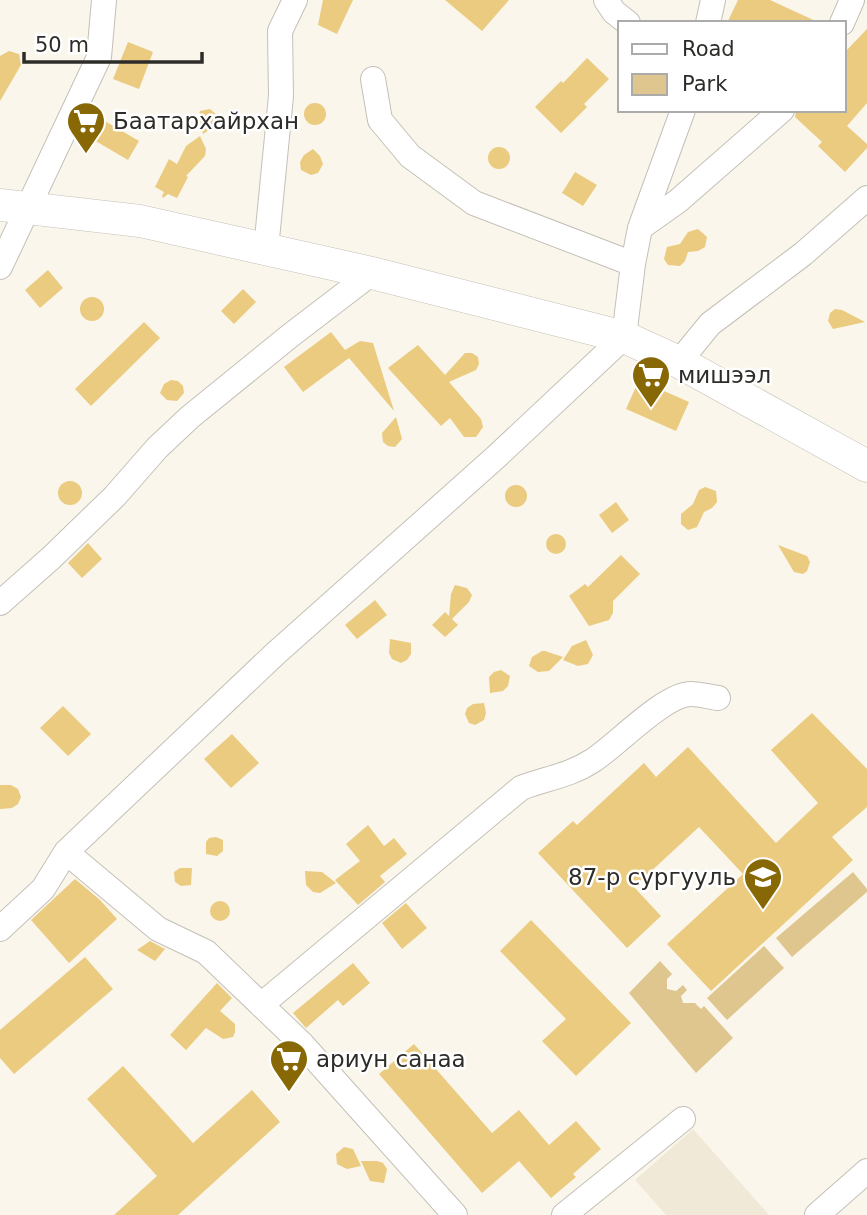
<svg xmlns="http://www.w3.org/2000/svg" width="867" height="1215" viewBox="0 0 867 1215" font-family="'DejaVu Sans',sans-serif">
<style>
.built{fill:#f0e9d8}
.green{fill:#dec68e}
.building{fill:#eacb7f}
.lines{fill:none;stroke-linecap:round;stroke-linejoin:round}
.minor-casing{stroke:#c4c0b7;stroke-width:26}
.tertiary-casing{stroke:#c4c0b7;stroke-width:33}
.minor{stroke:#fff;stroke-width:24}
.tertiary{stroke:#fff;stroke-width:32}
.labels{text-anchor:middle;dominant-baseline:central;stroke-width:5;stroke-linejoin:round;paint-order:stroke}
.poi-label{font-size:23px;fill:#2d2c28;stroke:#fff;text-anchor:start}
</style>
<rect width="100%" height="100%" fill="#faf6ec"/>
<path class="built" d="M693 1129 769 1215H666L635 1180Z"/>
<path class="green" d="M853 872 867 889V892L792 957 776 938Z
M764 946 784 968 727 1020 707 998Z
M660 961 672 974 667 979V989L676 991 683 985 687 990 681 996 683 1003H695L701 1009 704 1006 733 1038 696 1073 629 993Z"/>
<path class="building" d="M323 0H353L337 34 318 25Z
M445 0H509L482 31Z
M738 0H770L820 23H727Z
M867 29V103L847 126 867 144V148L845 172 818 146 822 142 795 117 796 110H844V53Z
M128 42 153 52 139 89 113 79Z
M9 51 19 54 21 65 0 101V56Z
M587 58 609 79 584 104 587 107 561 133 535 107 561 81 563 83Z
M304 114a11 11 0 1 1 22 0a11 11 0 1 1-22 0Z
M210 109 218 116V124L203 134 198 118 200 111Z
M98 117 139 141 128 160 87 136Z
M200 136 206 149 205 156 186 176 188 177 177 198 168 194 163 198 162 196 164 192 155 187 169 159 177 164 186 146Z
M488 158a11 11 0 1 1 22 0a11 11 0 1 1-22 0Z
M313 149 320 156 323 164 318 173 311 175 301 170 300 162 304 155Z
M575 172 597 185 583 206 562 193Z
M698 229 707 237 705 247 698 251 688 252 685 261 680 266 668 265 664 259 667 247 680 244 688 232Z
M48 270 63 288 40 308 25 290Z
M243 289 256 302 234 324 221 311Z
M80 309a12 12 0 1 1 24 0a12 12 0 1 1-24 0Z
M835 309 842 310 865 322 833 329 828 321 830 313Z
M144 322 160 338 91 406 75 389Z
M331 332 345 350 360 341 373 343 394 411 349 358 303 392 284 367Z
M418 345 445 375 465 353H472L478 357 479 364 476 370 449 382 481 419 483 427 476 437H464L450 418 441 426 388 368Z
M171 380 178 381 183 386 184 393 177 401 167 400 160 393 164 384Z
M639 380 689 402 676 431 626 409Z
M396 417 402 439 395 447 388 446 383 442 382 433Z
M58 493a12 12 0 1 1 24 0a12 12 0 1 1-24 0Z
M505 496a11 11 0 1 1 22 0a11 11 0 1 1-22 0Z
M705 487 716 491 717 502 712 508 704 512 697 527 688 530 681 524V514L693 504 699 490Z
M616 502 629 520 612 533 599 515Z
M546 544a10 10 0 1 1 20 0a10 10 0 1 1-20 0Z
M88 543 102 559 82 578 68 563Z
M778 545 807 556 810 562 807 571 803 574 794 572Z
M621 555 640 574 613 601V613L609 620 589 626 569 596 585 584 588 587Z
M455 585 467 588 472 595 469 602 452 619 458 625 445 637 432 625 445 612 449 616 451 594Z
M375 600 387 615 357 639 345 625Z
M390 639 411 643V654L407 660 401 663 392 659 389 653Z
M586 640 593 655 588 664 578 666 563 660 572 646Z
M542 651H545L563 657 549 671 538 672 529 666 532 657Z
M501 670 510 676 508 686 503 691 490 693 489 677 494 672Z
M484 703 486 713 484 720 475 725 469 723 465 714 467 708 473 704Z
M63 706 91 734 68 756 40 728Z
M812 713 867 769V807L832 837 853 860 711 991 667 944 743 874 699 827 634 887 661 916 627 948 538 853 573 821 577 825 644 763 656 777 688 747 776 843 818 803 771 750Z
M232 734 259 763 231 788 204 759Z
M0 785H11L18 789 21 797 18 804 12 808 0 809Z
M368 825 384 846 394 838 407 854 380 876 385 882 358 905 335 880 360 861 346 844Z
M216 837 223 840V851L217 856 206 854V842L209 838Z
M180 868H192L191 885 181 886 175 882 174 872Z
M305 871 322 872 336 883 320 893 313 892 306 885Z
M75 879 100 900 117 919 69 963 31 920Z
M210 911a10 10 0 1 1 20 0a10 10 0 1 1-20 0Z
M406 903 427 928 402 949 382 923Z
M531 920 631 1023 576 1076 542 1041 566 1019 500 951Z
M150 941 165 949 155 961 137 950Z
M85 957 113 989 14 1074 0 1058V1030Z
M353 963 370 983 343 1006 338 1000 306 1028 293 1013Z
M217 983 232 998 220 1011 235 1024V1032L233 1037 223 1039 206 1028 186 1050 170 1035Z
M414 1044 492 1133 519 1110 549 1145 576 1121 601 1149 573 1174 576 1177 551 1198 519 1161 482 1193 379 1074Z
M123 1066 193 1143 252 1090 280 1122 178 1215H114L157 1176 87 1099Z
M344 1147 353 1149 361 1166 347 1169 337 1164 336 1154Z
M361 1161H377L383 1163 387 1169 384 1183 370 1181Z"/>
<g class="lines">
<defs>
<path id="minor" d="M606 0 614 12 628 23
M708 23 713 0
M842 23 852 0
M373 79 380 120 410 156 474 203 633 264
M640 228 678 201 782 110
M266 249 281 96 280 31 295 0
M0 267 99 57 104 0
M679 362 710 324 803 254 867 198
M0 603 51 558 115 496 157 448 190 417 291 335 372 273
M66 852 158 929 206 952 302 1044 455 1215
M0 929 43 889 66 852 275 654 496 457 624 337 633 264 640 228 683 110
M261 1005 521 788C547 778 569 776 592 761 616 746 664 694 691 694 700 694 710 697 718 698
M564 1215 683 1119
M817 1215 867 1171"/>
<path id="tertiary" d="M0 205 140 221 372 273 624 337 679 362 867 466"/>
</defs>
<use href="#minor" class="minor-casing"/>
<use href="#tertiary" class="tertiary-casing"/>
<use href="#minor" class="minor"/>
<use href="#tertiary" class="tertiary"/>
</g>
<defs>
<symbol id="supermarket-pin" viewBox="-11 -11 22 30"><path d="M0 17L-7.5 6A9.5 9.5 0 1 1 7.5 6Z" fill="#876804" stroke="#fff"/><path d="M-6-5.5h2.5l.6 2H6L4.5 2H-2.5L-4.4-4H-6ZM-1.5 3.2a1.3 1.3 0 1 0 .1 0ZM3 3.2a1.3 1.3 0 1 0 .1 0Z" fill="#fff"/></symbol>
<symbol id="school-pin" viewBox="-11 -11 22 30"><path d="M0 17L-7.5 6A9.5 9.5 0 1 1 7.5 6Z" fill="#876804" stroke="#fff"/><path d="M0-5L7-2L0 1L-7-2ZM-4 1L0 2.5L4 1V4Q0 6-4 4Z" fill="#fff"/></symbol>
</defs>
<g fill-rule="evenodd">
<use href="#supermarket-pin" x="64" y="99" width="44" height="60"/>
<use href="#supermarket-pin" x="629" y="353" width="44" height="60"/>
<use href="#school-pin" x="741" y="855" width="44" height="60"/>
<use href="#supermarket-pin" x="267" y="1037" width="44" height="60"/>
</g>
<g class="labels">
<g class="poi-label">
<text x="113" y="121">Баатархайрхан</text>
<text x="678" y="375">мишээл</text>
<text x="736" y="877" text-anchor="end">87-р сургууль</text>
<text x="316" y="1059">ариун санаа</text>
</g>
</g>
<rect x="618" y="21" width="228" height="91" fill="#ffffff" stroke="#ababa9" stroke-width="2"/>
<rect x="632" y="44" width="35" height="10" fill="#ffffff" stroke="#ababa9" stroke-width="2"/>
<text x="682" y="56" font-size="21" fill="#2d2c28">Road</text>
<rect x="632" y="74" width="35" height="21" fill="#dec68e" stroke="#ababa9" stroke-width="2"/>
<text x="682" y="91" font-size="21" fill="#2d2c28">Park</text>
<path d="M24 52v10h178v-10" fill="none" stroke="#2d2c28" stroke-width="3.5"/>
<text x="35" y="52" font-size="21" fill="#2d2c28" stroke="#ffffff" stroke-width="5" paint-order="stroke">50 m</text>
</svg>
